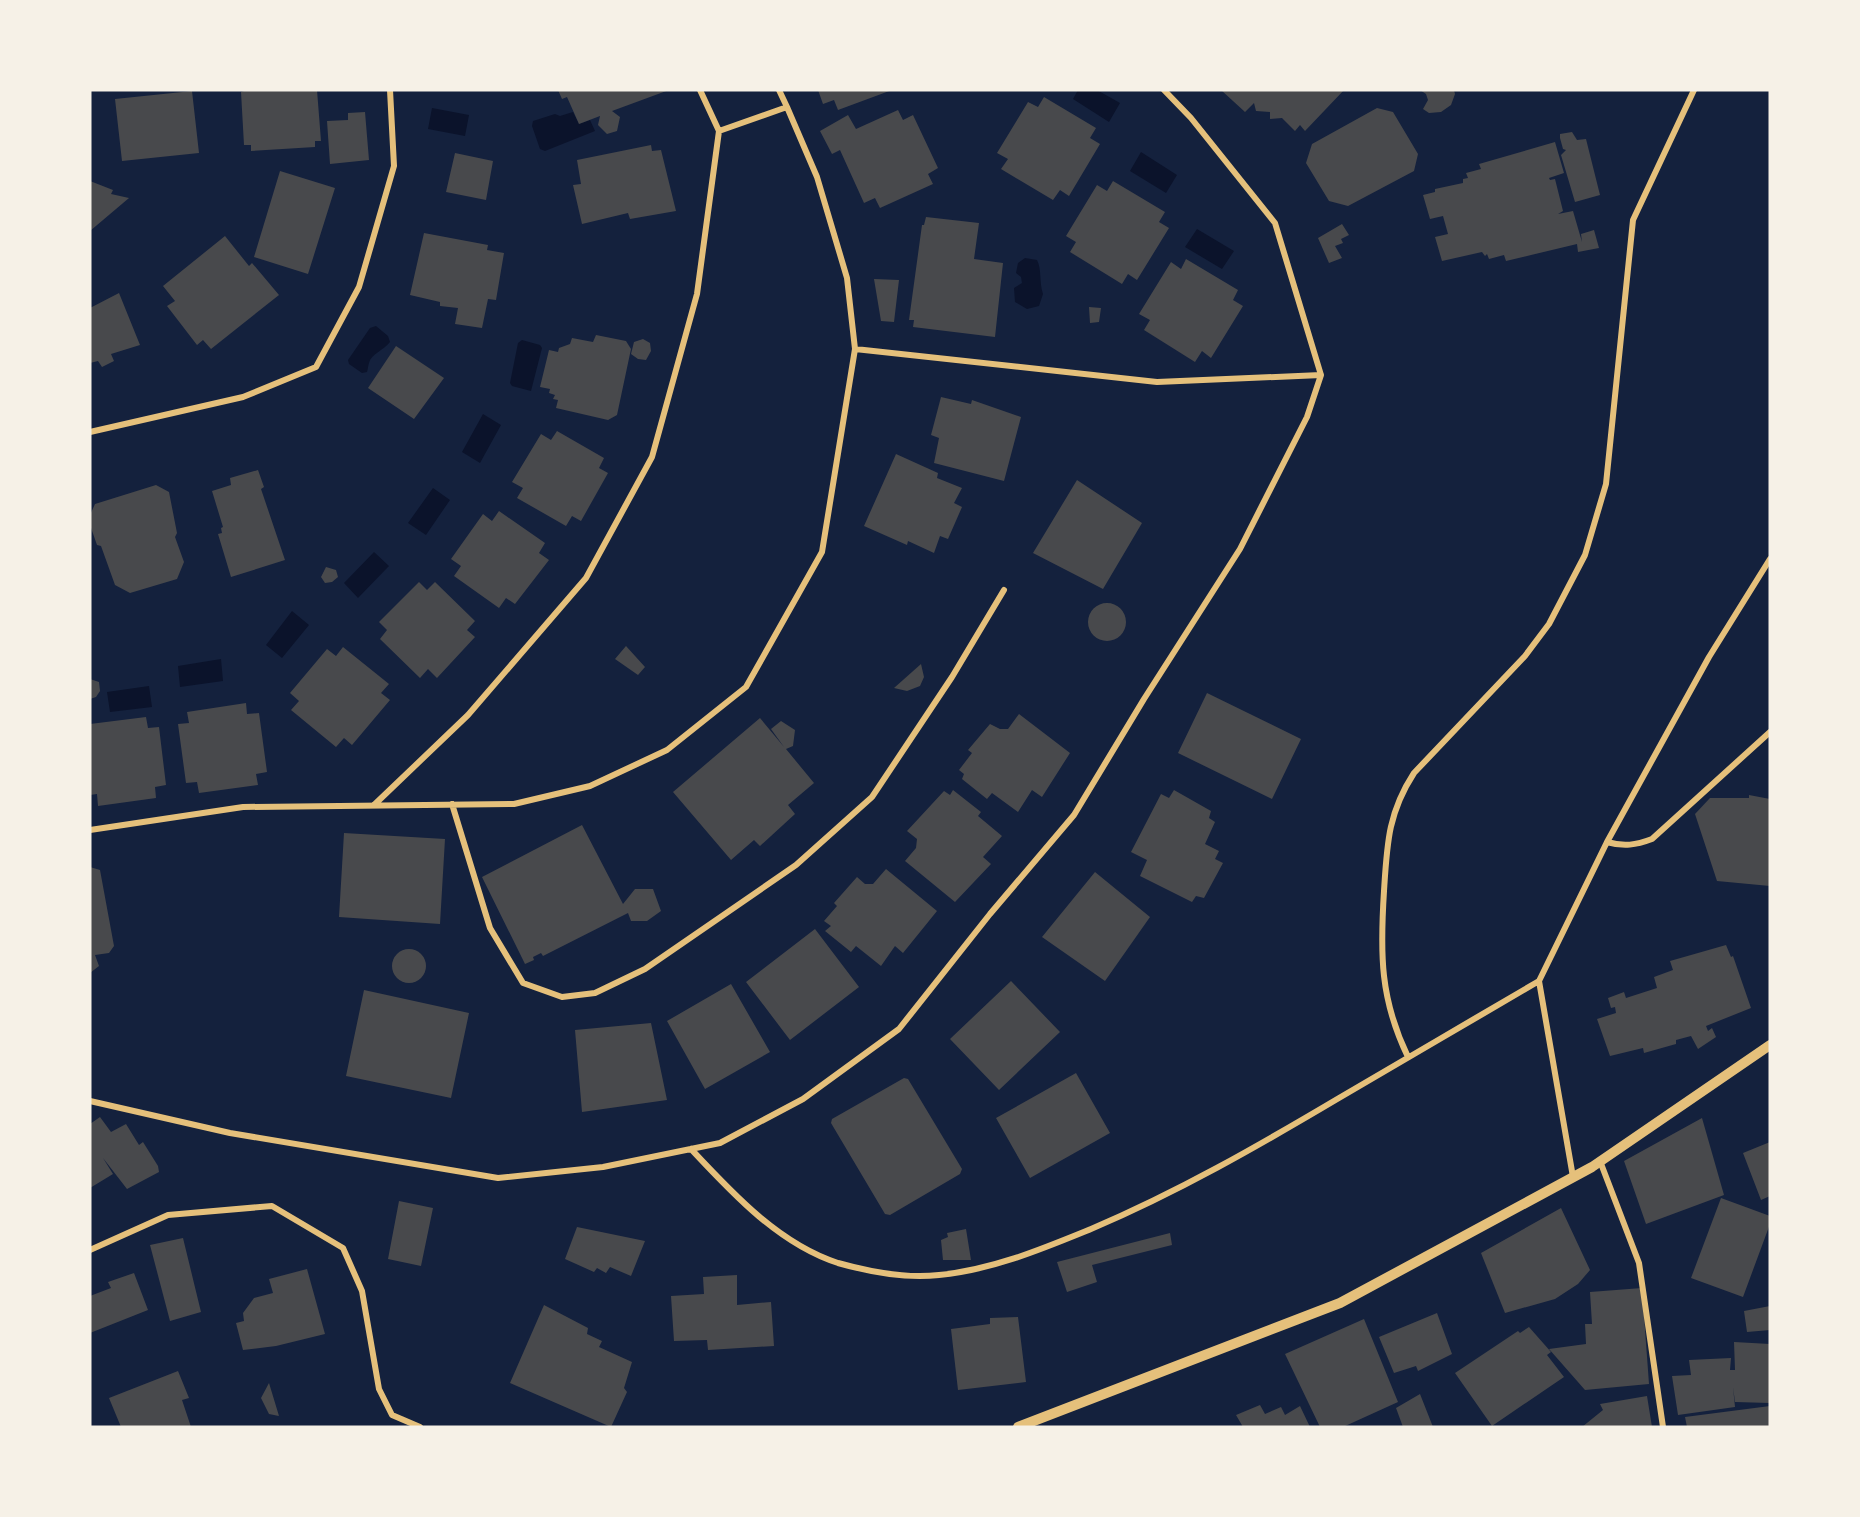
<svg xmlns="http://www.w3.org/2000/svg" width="1860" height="1517" viewBox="0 0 1860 1517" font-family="Signika,sans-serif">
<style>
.water{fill:#0b132b}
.building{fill:#48494c}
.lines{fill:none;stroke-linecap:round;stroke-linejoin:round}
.minor{stroke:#e5c07b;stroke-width:6}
.tertiary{stroke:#e5c07b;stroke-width:10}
</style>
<rect width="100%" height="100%" fill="#14213d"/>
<path class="water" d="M1078 90H1097L1120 103 1109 122 1073 99Z
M432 108 469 115 465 136 428 129Z
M573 112 579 124 590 120 595 131 545 151 540 149 532 126 533 121 555 114 560 116Z
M1141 152 1177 175 1166 193 1130 171Z
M1197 229 1234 251 1222 269 1185 247Z
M1025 258 1037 260C1042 270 1039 282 1043 294L1039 306 1027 309 1015 302 1014 288 1022 283 1021 277 1016 273 1018 263Z
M376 326 388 336 390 342C384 350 371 354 369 363 368 366 368 369 367 372L362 373 349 364 348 360 370 328Z
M522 340 540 345 542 348 531 391 512 386 510 383 518 343Z
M483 414 501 425 480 463 462 452Z
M433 488 450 500 426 535 408 523Z
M374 552 389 566 358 598 344 583Z
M292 611 309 625 282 658 266 645Z
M221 659 223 681 180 687 178 666Z
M149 686 152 707 110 712 107 692Z"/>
<path class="building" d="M247 90H317L321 141H315V147L251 151V145H244L241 92Z
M558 90H669L612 111 620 117 617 131 607 134 598 125 600 116 579 124 567 97 562 99Z
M818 90H892L838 110 834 100 823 104Z
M1221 90H1344L1305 131 1300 125 1295 131 1282 118 1270 119V112L1256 111 1254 103 1245 112Z
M1420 90H1454L1455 94 1451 105 1441 112 1429 113 1423 109 1428 100 1426 94Z
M192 91 199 153 122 161 115 99Z
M1044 97 1096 128 1090 138 1100 144 1069 196 1060 190 1053 200 1001 169 1008 159 997 153 1028 102 1038 107Z
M1377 108 1393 112 1418 154 1414 171 1348 206 1329 201 1306 163 1312 144Z
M898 110 903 120 913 115 938 168 928 174 933 184 880 208 875 198 864 203 840 150 832 154 820 131 848 115 856 129Z
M365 112 369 160 330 164 327 121 348 120V113Z
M1572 132 1577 140 1586 139 1600 195 1575 202 1561 155 1566 150 1563 149 1560 138V134Z
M1555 142 1564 173 1549 178 1550 180 1555 179 1563 211 1558 214 1573 211 1582 242 1581 234 1594 230 1599 248 1578 252 1577 244 1506 261 1504 255 1489 259 1487 254 1485 256 1482 252 1442 261 1435 237 1448 234 1443 216 1430 219 1423 195 1435 192V189L1463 183V179L1468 178 1466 173 1481 169 1479 164Z
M651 145 652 151 661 150 676 211 630 219 628 213 582 224 573 185 581 184 577 160Z
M455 153 493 161 486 200 446 192Z
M280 171 335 188 308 274 254 257Z
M90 181 113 190 111 194 129 198 90 231Z
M1113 181 1165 212 1159 222 1169 228 1137 280 1128 274 1122 284 1070 252 1076 242 1066 236 1097 185 1107 191Z
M926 217 979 223 974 259 1003 263 995 337 913 327 914 320H909L922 225H924Z
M1342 224 1349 235 1341 239 1343 243 1335 246 1342 258 1329 263 1318 238Z
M424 233 488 245 487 250 504 253 496 300 488 299 482 328 455 324 458 308 440 306V302L410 295Z
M225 236 249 266 252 263 279 295 211 349 203 340 197 345 167 306 175 301 163 286Z
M1186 259 1238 290 1233 300 1243 306 1211 358 1202 351 1195 362 1144 330 1150 320 1139 314 1171 262 1181 269Z
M874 279 899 280 894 322 881 321Z
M119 293 140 345 111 354 114 361 102 367 98 361 90 363V308Z
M1089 307 1101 308 1099 322 1090 323Z
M596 335 626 341 631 349 617 415 608 420 556 408 558 400 553 399 555 395 549 393 550 389 540 387 549 350 558 352 559 348 570 344 572 338 593 342Z
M643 339 650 343 651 351 646 360 638 359 631 354 634 342Z
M396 346 444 378 414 419 368 388Z
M941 397 971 404 972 400 1021 417 1004 481 934 463 939 438 931 435Z
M557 431 604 458 599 468 608 473 581 521 572 516 566 526 517 498 523 488 512 482 541 434 551 440Z
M896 454 938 473 937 478 962 488 954 503 962 507 948 539 940 536 934 553 908 541 907 545 864 526Z
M258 470 264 487 261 489 285 560 231 577 218 534 222 533 221 528 223 527 212 491 231 485 230 478Z
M1077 480 1142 523 1103 589 1033 553Z
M156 485 169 492 177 533 175 537 184 562 177 579 130 593 115 585 101 546 97 545 90 525V515L95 504Z
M499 511 545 543 539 553 549 560 515 604 506 598 499 608 454 576 461 566 451 559 483 514 492 521Z
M326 567 336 570 338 577 332 582 325 583 321 577Z
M419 582 427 590 435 582 475 621 467 630 475 637 437 678 428 669 420 678 380 639 387 630 379 622Z
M1088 622a19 19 0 1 1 38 0a19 19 0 1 1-38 0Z
M626 646 645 667 638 675 615 659Z
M343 647 389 684 381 693 390 700 352 745 344 738 336 747 291 710 299 701 290 693 327 649 336 656Z
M921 664 924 677 920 686 907 691 894 688Z
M90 679 99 682 100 691 96 697 90 699Z
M1207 693 1301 739 1272 799 1178 753Z
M246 703 247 714 259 713 267 772 256 774 258 785 199 793 197 782 186 783 178 724 189 723 187 712Z
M1019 714 1070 753 1042 797 1032 790 1018 812 992 793 987 799 962 779 964 774 959 770 972 753 968 750 990 724 1000 729H1008Z
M146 717 148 728 159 727 166 785 155 787 156 798 98 806 97 794 90 795V724Z
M760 718 784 747 771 729 781 721 795 730 793 746 786 749 814 783 788 805 795 814 760 846 754 840 731 860 673 792Z
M953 790 981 812 978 816 1002 836 983 857 991 864 955 902 905 861 916 848 917 839 907 831 944 791 950 795Z
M1174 790 1211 811 1209 818 1215 822 1205 844 1219 851 1215 859 1223 863 1204 898 1196 896 1192 902 1140 876 1147 860 1131 852 1161 794 1169 798Z
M1749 795 1770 799V886L1717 881 1695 814 1710 798H1749Z
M582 825 623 904 635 889H653L661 911 647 921H631L628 913 543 956 541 953 533 957 534 960 525 964 482 877Z
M344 833 445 839 440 924 339 917Z
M90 867 100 870 114 946 109 953 95 955 99 966 90 973Z
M886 869 937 911 903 953 895 946 881 966 856 946 851 952 825 931 831 926 824 921 837 906 834 903 857 877 865 884H873Z
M1095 872 1150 917 1105 981 1042 937Z
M815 929 859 987 790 1040 746 982Z
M1726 945 1731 957 1733 956 1751 1008 1706 1026 1708 1031 1712 1028 1716 1037 1698 1049 1691 1036 1676 1040V1044L1644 1053 1643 1048 1610 1056 1597 1019 1616 1013 1615 1007 1611 1008 1608 998 1624 992 1626 998 1657 988 1654 977 1673 970 1670 961Z
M392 966a17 17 0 1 1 34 0a17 17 0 1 1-34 0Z
M1011 981 1060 1032 999 1090 950 1039Z
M731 984 770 1052 705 1089 667 1021Z
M364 990 469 1013 451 1098 346 1076Z
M651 1023 667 1100 582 1112 575 1030Z
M1076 1073 1110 1133 1030 1178 996 1118Z
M904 1078 908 1079 962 1169 960 1174 890 1215 885 1214 831 1123 832 1119Z
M100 1117 111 1132 126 1124 139 1145 143 1142 158 1166 159 1172 127 1189 103 1158 113 1174 90 1188V1124Z
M1702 1118 1724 1195 1646 1224 1624 1161Z
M1770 1142V1196L1761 1200 1743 1153Z
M1721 1198 1770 1216V1224L1743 1297 1691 1278Z
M399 1201 433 1208 421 1266 388 1259Z
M1561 1208 1590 1270 1578 1284 1555 1299 1505 1313 1481 1253Z
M577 1227 645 1241 631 1276 610 1267 606 1273 597 1268 594 1272 565 1259Z
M966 1229 971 1260H943L941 1240 948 1237 947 1233Z
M1170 1233 1172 1245 1092 1265 1097 1282 1067 1292 1057 1262Z
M183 1238 201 1312 170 1321 150 1245Z
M307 1269 325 1334 276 1346 243 1350 236 1323 244 1321 243 1313 254 1298 273 1293 269 1279Z
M134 1273 148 1310 90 1333V1296L111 1288 108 1282Z
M737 1275V1305L771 1302 774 1346 708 1350 707 1340 674 1341 671 1296 704 1294 703 1277Z
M1642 1288 1649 1384 1585 1390 1549 1349 1586 1344 1585 1324H1592L1590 1292Z
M544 1305 588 1328 587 1334 602 1341 599 1347 632 1362 624 1388 627 1392 611 1427 510 1383Z
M1770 1306V1330L1747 1332 1744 1311Z
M1437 1313 1452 1354 1418 1371 1416 1366 1394 1373 1379 1337Z
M1018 1317 1026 1382 958 1390 951 1329 990 1324V1318Z
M1364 1319 1398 1402 1343 1427H1320L1285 1354Z
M1529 1327 1551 1352 1547 1355 1564 1377 1492 1426 1455 1373 1518 1331 1520 1333Z
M1734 1342 1770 1344V1403L1735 1402 1733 1387 1735 1407 1678 1415 1672 1376 1691 1375 1689 1360 1731 1358 1730 1370H1735Z
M178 1371 189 1398 182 1400 191 1427H121L109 1398Z
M269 1383 279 1416 269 1414 261 1398Z
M1420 1394 1433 1427H1403L1396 1408Z
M1647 1396 1652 1427H1582L1603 1410 1600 1404Z
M1260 1405 1265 1414 1281 1407 1285 1415 1300 1406 1310 1427H1243L1236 1415Z
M1770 1406V1427H1687L1685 1417Z"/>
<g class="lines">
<path class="minor" d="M779 90 787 107
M855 349 1157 382 1321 375
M90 432 243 397 316 367 359 287 394 166 390 90
M452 804 490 928 523 983 562 997 595 993 645 969 796 865 872 797 952 677 1004 590
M374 805 468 715 586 578 652 457 697 294 719 131 700 90
M90 830 243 807 514 804 590 786 667 750 746 687 822 552 855 349 847 278 817 177 787 107 719 131
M1607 842C1624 847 1636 845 1652 839L1770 732
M1408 1057C1380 999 1380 954 1384 891 1387 844 1388 813 1414 773L1525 656 1549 624 1585 555 1606 484 1633 220 1694 90
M90 1101 230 1133 498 1178 603 1167 720 1143 803 1099 899 1029 990 914 1074 815 1144 699 1240 549 1307 417 1321 375 1275 223 1191 118 1164 90
M691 1149C732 1193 779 1244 838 1263 870 1272 906 1279 939 1275 992 1270 1042 1249 1091 1229 1178 1192 1258 1146 1339 1098 1406 1059 1472 1020 1539 981
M1600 1161 1639 1263 1663 1427
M1573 1177 1539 981 1607 842 1709 657 1770 559
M90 1250 168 1215 272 1206 343 1248 362 1291 379 1389 392 1415 420 1427"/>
<path class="tertiary" d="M1018 1427 1340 1303 1592 1167 1770 1045"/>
</g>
<rect width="1860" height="1517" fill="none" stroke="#f6f1e7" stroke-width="183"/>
</svg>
